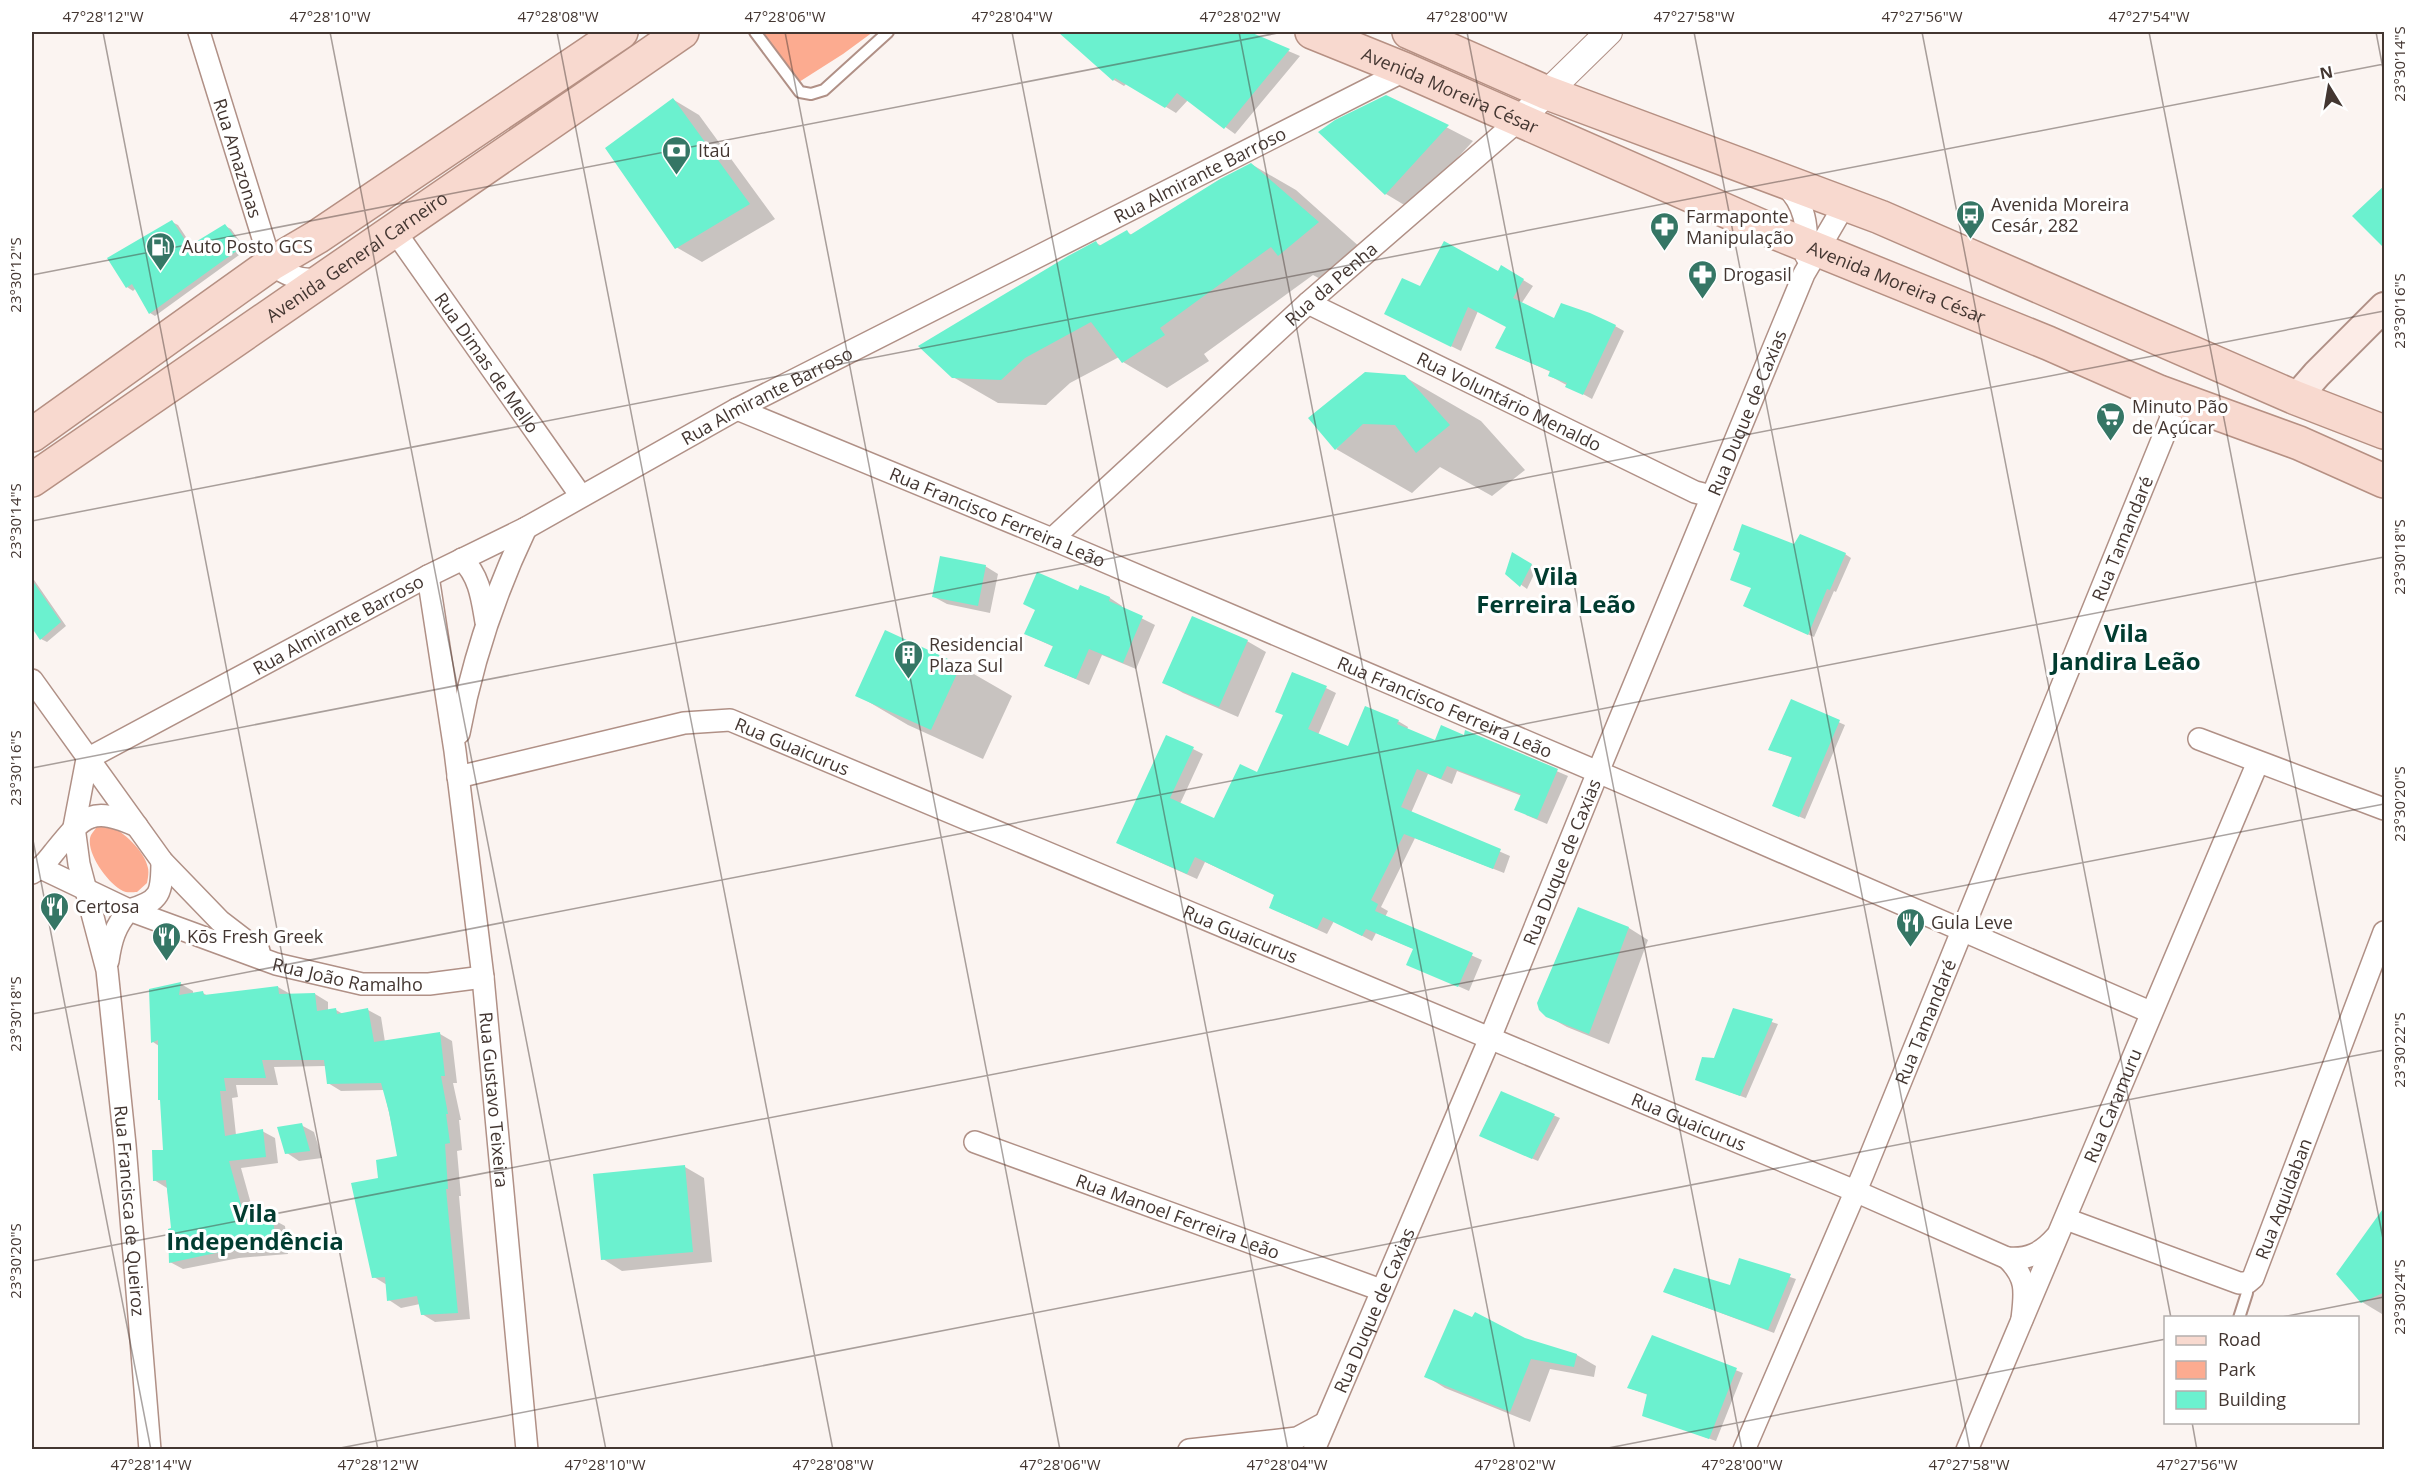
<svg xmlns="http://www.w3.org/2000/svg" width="2416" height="1481" viewBox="0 0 2416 1481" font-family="'Open Sans',sans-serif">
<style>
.green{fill:#fcab90}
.shadow{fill:#0003}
.building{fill:#6bf1cf}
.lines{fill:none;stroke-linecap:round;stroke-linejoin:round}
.service-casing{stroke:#b09086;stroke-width:14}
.minor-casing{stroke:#b09086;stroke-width:24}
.tertiary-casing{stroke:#b09086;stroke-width:28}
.secondary-casing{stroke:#b09086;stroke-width:32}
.primary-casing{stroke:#b69083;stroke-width:36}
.service{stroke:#fff;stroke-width:10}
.minor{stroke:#fff;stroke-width:21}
.tertiary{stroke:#fff;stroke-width:26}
.secondary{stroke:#fcece7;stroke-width:28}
.primary{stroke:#f8d9cf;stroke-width:33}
.ticks{fill:none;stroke:#433631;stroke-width:1.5;stroke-opacity:0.45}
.labels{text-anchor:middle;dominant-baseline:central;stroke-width:6;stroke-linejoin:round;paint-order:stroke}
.street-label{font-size:18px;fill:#433631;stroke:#fff}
.poi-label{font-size:18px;fill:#433631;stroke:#fff;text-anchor:start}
.district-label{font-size:24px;font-weight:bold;fill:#013c30;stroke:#fff}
.neatline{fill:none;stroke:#433631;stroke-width:2}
.ticks-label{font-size:15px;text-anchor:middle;fill:#433631}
</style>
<rect width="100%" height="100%" fill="#fbf4f1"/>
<path class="green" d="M761 32H873L843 54 799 82Z
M108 825C123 831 145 851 148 868 149 872 148 878 147 883L137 892C133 892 126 893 123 891 108 884 84 851 91 835 93 832 95 829 97 827Z"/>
<path class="shadow" d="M1060 32H1243L1300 56 1235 134 1188 100 1176 113 1127 83 1124 86 1114 80Z
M1386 96 1473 141 1411 209 1386 194Z
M674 100 699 115 775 219 702 262 676 247Z
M1251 164 1296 190 1362 249 1324 281 1313 275 1204 354 1209 361 1167 388 1123 362 1119 357 1070 383 1046 405 998 403 953 377 1096 243 1102 246 1127 232 1132 235Z
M172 222 178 225 192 246 225 226 231 229 246 250 155 316 150 313 136 288 133 291 127 287Z
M1502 267 1533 286 1521 304 1555 320 1615 326 1624 331 1592 399 1550 376 1551 372 1506 352 1508 326 1478 311 1461 351 1396 319 1421 288 1498 273Z
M1405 377 1481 421 1525 470 1492 496 1440 467 1412 493 1336 449Z
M1795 546 1845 554 1851 558 1836 592 1834 591 1814 637 1751 609 1752 588Z
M1513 554 1537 568 1527 589 1506 574Z
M985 566 998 574 990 613 947 604 934 597Z
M32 577 66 626 47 642 41 639 32 625Z
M1081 587 1110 598 1122 606 1121 608 1155 625 1136 669 1102 655 1089 685 1046 666 1054 647 1026 634 1079 592Z
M1247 641 1266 652 1238 717 1183 693 1164 682Z
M960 666 1012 696 983 759 908 725 857 695Z
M1326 688 1336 693 1318 735 1349 748 1398 721 1408 727 1407 730 1435 742 1465 737 1466 732 1568 776 1547 824 1526 815 1522 796 1457 771 1452 784 1428 774 1411 813 1510 856 1504 873 1415 838 1381 907 1388 911 1385 917 1482 960 1469 991 1408 964 1414 949 1376 933 1372 941 1334 921 1327 934 1281 913 1276 895 1205 862 1197 879 1128 848 1193 749 1203 754 1180 804 1215 820 1258 774Z
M1792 701 1845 725 1805 819 1779 808 1793 758 1769 749Z
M1579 909 1629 928 1648 940 1609 1044 1567 1027 1547 1016Z
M181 984 193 991V994L203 993 208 996 278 987 292 995 315 994 328 1002V1011L336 1010 343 1014 368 1010 381 1017 385 1042 440 1034 452 1041 457 1083H453L461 1120H459L462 1150 457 1151 461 1196H459L470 1319 435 1322 422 1314 420 1304 401 1308 389 1300 387 1285 374 1277 379 1180 399 1158 384 1090 341 1091 328 1083 326 1066 274 1067 278 1085H236L238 1097 232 1098 236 1135 262 1131 275 1138 278 1163 241 1168 255 1218 272 1219 285 1226 288 1254 239 1258 183 1269 170 1262 173 1229 167 1188 154 1180 165 1151 159 1046 153 1042 150 990Z
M1734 1010 1778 1024 1746 1098 1703 1082 1715 1060Z
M1501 1093 1560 1118 1538 1161 1487 1139Z
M301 1125 314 1132 322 1158 299 1161 287 1153Z
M685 1167 704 1178 712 1262 622 1271 603 1259Z
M2384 1208V1312L2382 1314 2362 1302Z
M1740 1260 1796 1279 1774 1333 1665 1292 1730 1287Z
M1653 1337 1743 1373 1716 1441 1643 1415 1648 1395 1629 1388Z
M1524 1339 1577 1355 1596 1366 1594 1377 1550 1369 1530 1422 1445 1388 1426 1376Z"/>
<path class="building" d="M1058 32H1250L1290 49 1224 129 1177 93 1165 108 1115 78 1113 81Z
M1386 95 1449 125 1385 195 1318 132 1335 120Z
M673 98 750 204 675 249 605 148Z
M1251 163 1319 222 1278 256 1271 247 1160 328 1165 335 1122 363 1091 322 1025 358 1001 380 952 378 918 346 1068 256 1096 241 1099 246 1127 230 1130 235 1220 179Z
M2385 185V249L2352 216Z
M172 220 189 246 225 224 242 247 149 314 132 284 126 288 107 258Z
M1444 241 1498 271 1501 265 1524 279 1513 298 1554 318 1561 303 1590 313 1616 325 1583 395 1565 387 1567 383 1548 376 1550 371 1495 348 1506 327 1468 307 1451 347 1384 314 1402 278 1420 286Z
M1365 372 1405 375 1450 425 1416 453 1395 425 1363 424 1335 450 1308 418Z
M1742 524 1794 544 1800 534 1846 553 1830 590 1827 589 1808 635 1743 606 1751 588 1730 580 1740 553 1733 550Z
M1512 552 1532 564 1520 587 1505 574Z
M940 556 986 565 978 606 932 597Z
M1037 572 1078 590 1080 585 1110 597 1109 601 1143 616 1123 663 1089 649 1076 679 1044 666 1053 646 1024 634 1035 610 1023 604Z
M32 580 61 622 40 640 32 628Z
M1192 616 1248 640 1219 707 1162 683Z
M885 630 961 665 931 730 855 696Z
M1292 672 1327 686 1308 729 1348 746 1365 706 1399 720 1397 724 1435 740 1441 725 1464 735 1465 730 1558 769 1537 819 1514 810 1521 794 1447 766 1441 779 1417 769 1401 807 1501 849 1493 869 1404 834 1371 900 1378 904 1375 911 1473 953 1458 987 1406 965 1413 949 1366 929 1362 936 1323 917 1317 929 1269 908 1274 895 1195 857 1187 874 1116 843 1166 735 1194 747 1170 798 1214 818 1240 764 1257 772 1283 715 1275 712Z
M1791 699 1840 720 1799 817 1772 806 1792 757 1768 750Z
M1578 907 1629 927 1589 1034 1546 1017 1539 1010 1537 1003Z
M181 982 179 995 203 991 204 995 278 986 279 994 315 993 317 1011 336 1008 337 1014 368 1008 374 1042 440 1032 445 1076H441L448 1114H446L450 1143 445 1144 448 1189H446L458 1313 421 1315 417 1296 387 1301 385 1277 372 1278 351 1183 378 1178 376 1160 397 1156 389 1112 381 1083 327 1084 324 1060H262L266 1078H224L226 1091H220L225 1136 263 1129 266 1157 229 1161 244 1216 273 1217 276 1247 225 1251 169 1263 168 1229 171 1228 166 1180 153 1181 152 1150H163L160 1100H158V1040L151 1043 149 989Z
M1733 1008 1773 1019 1740 1096 1695 1080 1702 1057 1714 1058Z
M1501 1091 1555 1114 1532 1159 1479 1136Z
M302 1123 310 1151 285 1154 277 1127Z
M685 1165 693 1252 601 1260 593 1174Z
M2385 1206V1292L2361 1303 2336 1274Z
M1739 1258 1791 1274 1768 1330 1663 1292 1674 1268 1730 1285Z
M1454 1309 1472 1317 1475 1312 1525 1338 1577 1354 1574 1367 1531 1359 1510 1412 1424 1377Z
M1652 1335 1737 1368 1709 1439 1642 1416 1647 1394 1627 1388Z"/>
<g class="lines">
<defs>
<path id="service" d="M755 32 800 92 811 94 824 90 888 32
M2239 1318 2247 1293V1283"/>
<g id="minor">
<path id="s1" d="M199 32 271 264C286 275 304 283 323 278"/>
<path d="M1783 184C1806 202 1808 228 1806 256"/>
<path id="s2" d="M394 230 581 496"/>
<path id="s3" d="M1308 303 1695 492 1711 496"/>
<path id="s4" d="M737 409 1052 539 1619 781 2150 1012"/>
<path id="s5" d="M1052 539 1308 303 1519 120"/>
<path d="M462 559C480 577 482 599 486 622"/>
<path id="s6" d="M428 576 455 751 483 977 527 1450"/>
<path d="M32 680 162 861 220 921 259 951"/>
<path d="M459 733C472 662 495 593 526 528"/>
<path d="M2199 739 2384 809"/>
<path id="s7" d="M87 759 428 576 526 528 737 409 1406 70"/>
<path id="s8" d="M87 759 74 827 79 864 107 970 125 1145 150 1450"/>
<path id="s9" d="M458 777 684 723 730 720 1855 1191 2007 1258C2028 1278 2025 1293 2022 1319"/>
<path id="s10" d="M41 868 129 910 276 964 362 984H429L483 977"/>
<path d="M32 873C42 868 48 860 55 851 84 815 92 806 137 826"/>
<path d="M129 910C161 901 162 893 162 861"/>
<path d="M108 961C111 940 115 926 129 910"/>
<path id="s11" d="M975 1142 1381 1290"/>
<path id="s12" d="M2066 1219 2239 1283H2247L2253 1278 2384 932"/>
<path d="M2007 1258C2028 1260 2042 1253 2056 1237"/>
<path d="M1189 1450 1297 1438 1325 1423"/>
<path id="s13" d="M1314 1450 1490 1038 1598 772 1804 274 1845 204"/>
<path id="s14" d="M1744 1450 1863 1174 2171 418 2168 401 2159 392"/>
<path id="s15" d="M1967 1450C2065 1221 2159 991 2258 762"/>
</g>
<path id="tertiary" d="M1519 120 1609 32"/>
<path id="secondary" d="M2296 398 2317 374 2384 307"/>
<g id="primary">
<path id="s16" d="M1312 32 1406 70 1774 232 2048 343 2159 392 2299 443 2384 481"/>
<path d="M1409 32 1545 92 1880 217 2296 398 2384 432"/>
<path d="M32 435 271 264 317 237 621 32"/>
<path id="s17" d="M32 480 682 32"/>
</g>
</defs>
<use href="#service" class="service-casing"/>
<use href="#minor" class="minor-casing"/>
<use href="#tertiary" class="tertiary-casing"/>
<use href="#secondary" class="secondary-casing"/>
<use href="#primary" class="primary-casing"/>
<use href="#service" class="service"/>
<use href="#minor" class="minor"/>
<use href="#tertiary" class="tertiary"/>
<use href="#secondary" class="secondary"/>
<use href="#primary" class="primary"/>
</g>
<path class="ticks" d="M103 32 378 1450M330 32 606 1450M557 32 833 1450M785 32 1060 1450M1012 32 1288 1450M1239 32 1515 1450M1467 32 1742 1450M1694 32 1970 1450M1922 32 2171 1318M2149 32 2384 1244M2376 32 2384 74M32 275 1283 32M32 521 2384 64M32 768 2384 311M32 835 151 1450M32 1014 2384 557M32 1261 2384 804M2277 1318 2384 1297M2192 1422 2197 1450M330 1450 2384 1050M1598 1450 2166 1339"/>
<defs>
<symbol id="bank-pin" viewBox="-11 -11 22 30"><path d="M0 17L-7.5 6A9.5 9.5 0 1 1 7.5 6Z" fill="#357665" stroke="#fff"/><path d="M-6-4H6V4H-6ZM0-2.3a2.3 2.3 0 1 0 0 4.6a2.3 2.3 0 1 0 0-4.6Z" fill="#fff"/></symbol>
<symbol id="bus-pin" viewBox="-11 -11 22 30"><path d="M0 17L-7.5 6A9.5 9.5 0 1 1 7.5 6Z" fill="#357665" stroke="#fff"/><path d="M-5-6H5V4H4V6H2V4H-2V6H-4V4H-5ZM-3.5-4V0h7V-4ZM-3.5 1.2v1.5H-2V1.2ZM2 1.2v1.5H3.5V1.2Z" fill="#fff"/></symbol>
<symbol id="pharmacy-pin" viewBox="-11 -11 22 30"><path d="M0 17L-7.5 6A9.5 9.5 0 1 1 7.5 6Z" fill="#357665" stroke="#fff"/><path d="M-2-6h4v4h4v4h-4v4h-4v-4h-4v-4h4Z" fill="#fff"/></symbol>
<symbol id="fuel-pin" viewBox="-11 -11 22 30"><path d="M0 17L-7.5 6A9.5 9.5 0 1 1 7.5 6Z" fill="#357665" stroke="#fff"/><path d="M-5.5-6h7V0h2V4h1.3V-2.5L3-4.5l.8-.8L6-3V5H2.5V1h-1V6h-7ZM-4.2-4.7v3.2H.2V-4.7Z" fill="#fff"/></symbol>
<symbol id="supermarket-pin" viewBox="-11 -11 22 30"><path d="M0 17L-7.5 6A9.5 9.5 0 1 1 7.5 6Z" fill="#357665" stroke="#fff"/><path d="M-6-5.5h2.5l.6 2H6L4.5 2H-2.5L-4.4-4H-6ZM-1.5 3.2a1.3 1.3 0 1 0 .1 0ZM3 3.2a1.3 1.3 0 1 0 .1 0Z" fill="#fff"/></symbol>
<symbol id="building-pin" viewBox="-11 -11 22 30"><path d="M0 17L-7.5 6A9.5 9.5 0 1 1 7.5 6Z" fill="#357665" stroke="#fff"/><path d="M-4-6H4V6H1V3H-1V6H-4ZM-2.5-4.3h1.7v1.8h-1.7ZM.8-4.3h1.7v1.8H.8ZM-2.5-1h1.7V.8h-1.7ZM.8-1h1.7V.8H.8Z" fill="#fff"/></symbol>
<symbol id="restaurant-pin" viewBox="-11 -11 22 30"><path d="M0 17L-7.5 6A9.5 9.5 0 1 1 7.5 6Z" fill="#357665" stroke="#fff"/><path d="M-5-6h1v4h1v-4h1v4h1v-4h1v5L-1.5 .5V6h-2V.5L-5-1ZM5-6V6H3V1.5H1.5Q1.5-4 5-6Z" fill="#fff"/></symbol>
</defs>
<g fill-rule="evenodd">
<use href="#bank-pin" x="660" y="134" width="33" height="45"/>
<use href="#bus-pin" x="1954" y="198" width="33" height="45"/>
<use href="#pharmacy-pin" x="1648" y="210" width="33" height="45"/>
<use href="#fuel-pin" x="144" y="230" width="33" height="45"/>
<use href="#pharmacy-pin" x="1686" y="258" width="33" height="45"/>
<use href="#supermarket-pin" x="2094" y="400" width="33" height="45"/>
<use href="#building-pin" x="892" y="638" width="33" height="45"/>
<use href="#restaurant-pin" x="38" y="890" width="33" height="45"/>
<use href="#restaurant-pin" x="1894" y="906" width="33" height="45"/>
<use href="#restaurant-pin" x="150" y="920" width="33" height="45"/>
</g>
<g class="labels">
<g class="street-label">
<text stroke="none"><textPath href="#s16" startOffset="150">Avenida Moreira César</textPath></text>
<text stroke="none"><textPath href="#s1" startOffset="132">Rua Amazonas</textPath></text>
<text stroke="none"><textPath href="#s7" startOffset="1257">Rua Almirante Barroso</textPath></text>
<text stroke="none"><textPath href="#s17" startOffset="394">Avenida General Carneiro</textPath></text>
<text stroke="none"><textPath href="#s16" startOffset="636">Avenida Moreira César</textPath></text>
<text stroke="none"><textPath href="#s5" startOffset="378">Rua da Penha</textPath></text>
<text stroke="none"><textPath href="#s2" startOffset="162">Rua Dimas de Mello</textPath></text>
<text stroke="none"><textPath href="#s7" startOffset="771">Rua Almirante Barroso</textPath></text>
<text stroke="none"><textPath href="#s3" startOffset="224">Rua Voluntário Menaldo</textPath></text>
<text stroke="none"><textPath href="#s13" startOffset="1124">Rua Duque de Caxias</textPath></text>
<text stroke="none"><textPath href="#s4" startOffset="282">Rua Francisco Ferreira Leão</textPath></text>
<text stroke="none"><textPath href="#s14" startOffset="987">Rua Tamandaré</textPath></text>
<text stroke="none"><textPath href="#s7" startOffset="285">Rua Almirante Barroso</textPath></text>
<text stroke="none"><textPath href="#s4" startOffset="768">Rua Francisco Ferreira Leão</textPath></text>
<text stroke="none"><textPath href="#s9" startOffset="346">Rua Guaicurus</textPath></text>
<text stroke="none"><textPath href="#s13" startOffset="638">Rua Duque de Caxias</textPath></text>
<text stroke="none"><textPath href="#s9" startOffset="832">Rua Guaicurus</textPath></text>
<text stroke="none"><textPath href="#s10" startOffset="327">Rua João Ramalho</textPath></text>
<text stroke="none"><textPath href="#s14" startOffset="465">Rua Tamandaré</textPath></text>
<text stroke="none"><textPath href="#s6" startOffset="528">Rua Gustavo Teixeira</textPath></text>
<text stroke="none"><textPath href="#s15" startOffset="374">Rua Caramuru</textPath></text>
<text stroke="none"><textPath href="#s9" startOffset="1318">Rua Guaicurus</textPath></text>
<text stroke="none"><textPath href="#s12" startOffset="285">Rua Aquidaban</textPath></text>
<text stroke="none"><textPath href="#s8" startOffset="458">Rua Francisca de Queiroz</textPath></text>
<text stroke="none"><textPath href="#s11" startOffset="216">Rua Manoel Ferreira Leão</textPath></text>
<text stroke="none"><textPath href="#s13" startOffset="152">Rua Duque de Caxias</textPath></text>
</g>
<g class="poi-label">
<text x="698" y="150">Itaú</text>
<text x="1991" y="204">Avenida Moreira<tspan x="1991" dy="21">Cesár, 282</tspan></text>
<text x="1686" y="216">Farmaponte<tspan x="1686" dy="21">Manipulação</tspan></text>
<text x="182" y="246">Auto Posto GCS</text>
<text x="1723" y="274">Drogasil</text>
<text x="2132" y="406">Minuto Pão<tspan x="2132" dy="21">de Açúcar</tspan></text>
<text x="929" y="644">Residencial<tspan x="929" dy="21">Plaza Sul</tspan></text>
<text x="75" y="906">Certosa</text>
<text x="1931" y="922">Gula Leve</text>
<text x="187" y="936">Kōs Fresh Greek</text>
</g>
<g class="district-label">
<text x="1556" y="575">Vila<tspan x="1556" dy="28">Ferreira Leão</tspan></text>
<text x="2126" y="632">Vila<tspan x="2126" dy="28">Jandira Leão</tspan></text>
<text x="255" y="1212">Vila<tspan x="255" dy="28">Independência</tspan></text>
</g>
</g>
<rect width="2416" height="1481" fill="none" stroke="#ffffff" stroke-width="66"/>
<rect x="2164" y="1316" width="195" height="108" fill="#ffffff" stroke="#b4afad" stroke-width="1.5"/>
<rect x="2176" y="1336" width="30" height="9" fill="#f8d9cf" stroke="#b4afad" stroke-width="1.5"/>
<text x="2218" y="1346" font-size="18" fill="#433631">Road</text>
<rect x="2176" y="1361" width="30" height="18" fill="#fcab90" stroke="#b4afad" stroke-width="1.5"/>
<text x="2218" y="1376" font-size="18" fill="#433631">Park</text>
<rect x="2176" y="1391" width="30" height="18" fill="#6bf1cf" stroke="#b4afad" stroke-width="1.5"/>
<text x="2218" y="1406" font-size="18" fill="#433631">Building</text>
<g transform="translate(2329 87) rotate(349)" stroke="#ffffff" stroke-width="4.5" paint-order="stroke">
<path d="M0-4.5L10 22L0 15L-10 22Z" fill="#433631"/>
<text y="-9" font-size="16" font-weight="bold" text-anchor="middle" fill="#433631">N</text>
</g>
<rect x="33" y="33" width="2350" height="1415" class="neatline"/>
<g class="ticks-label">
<text x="103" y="22">47°28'12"W</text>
<text x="330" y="22">47°28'10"W</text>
<text x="558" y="22">47°28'08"W</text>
<text x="785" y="22">47°28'06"W</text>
<text x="1012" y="22">47°28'04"W</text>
<text x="1240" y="22">47°28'02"W</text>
<text x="1467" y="22">47°28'00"W</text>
<text x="1694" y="22">47°27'58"W</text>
<text x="1922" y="22">47°27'56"W</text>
<text x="2149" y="22">47°27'54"W</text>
<text transform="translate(2400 64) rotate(-90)" y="5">23°30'14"S</text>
<text transform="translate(16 275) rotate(-90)" y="5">23°30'12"S</text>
<text transform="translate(2400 311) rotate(-90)" y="5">23°30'16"S</text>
<text transform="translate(16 521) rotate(-90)" y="5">23°30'14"S</text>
<text transform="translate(2400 557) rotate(-90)" y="5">23°30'18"S</text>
<text transform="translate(16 768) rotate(-90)" y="5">23°30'16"S</text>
<text transform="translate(2400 804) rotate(-90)" y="5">23°30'20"S</text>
<text transform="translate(16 1014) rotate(-90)" y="5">23°30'18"S</text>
<text transform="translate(2400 1050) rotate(-90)" y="5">23°30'22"S</text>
<text transform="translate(16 1261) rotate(-90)" y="5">23°30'20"S</text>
<text transform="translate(2400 1297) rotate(-90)" y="5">23°30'24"S</text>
<text x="151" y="1470">47°28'14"W</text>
<text x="378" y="1470">47°28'12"W</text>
<text x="605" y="1470">47°28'10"W</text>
<text x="833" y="1470">47°28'08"W</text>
<text x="1060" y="1470">47°28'06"W</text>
<text x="1287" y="1470">47°28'04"W</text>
<text x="1515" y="1470">47°28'02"W</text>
<text x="1742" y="1470">47°28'00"W</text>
<text x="1969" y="1470">47°27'58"W</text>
<text x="2197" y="1470">47°27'56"W</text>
</g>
</svg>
